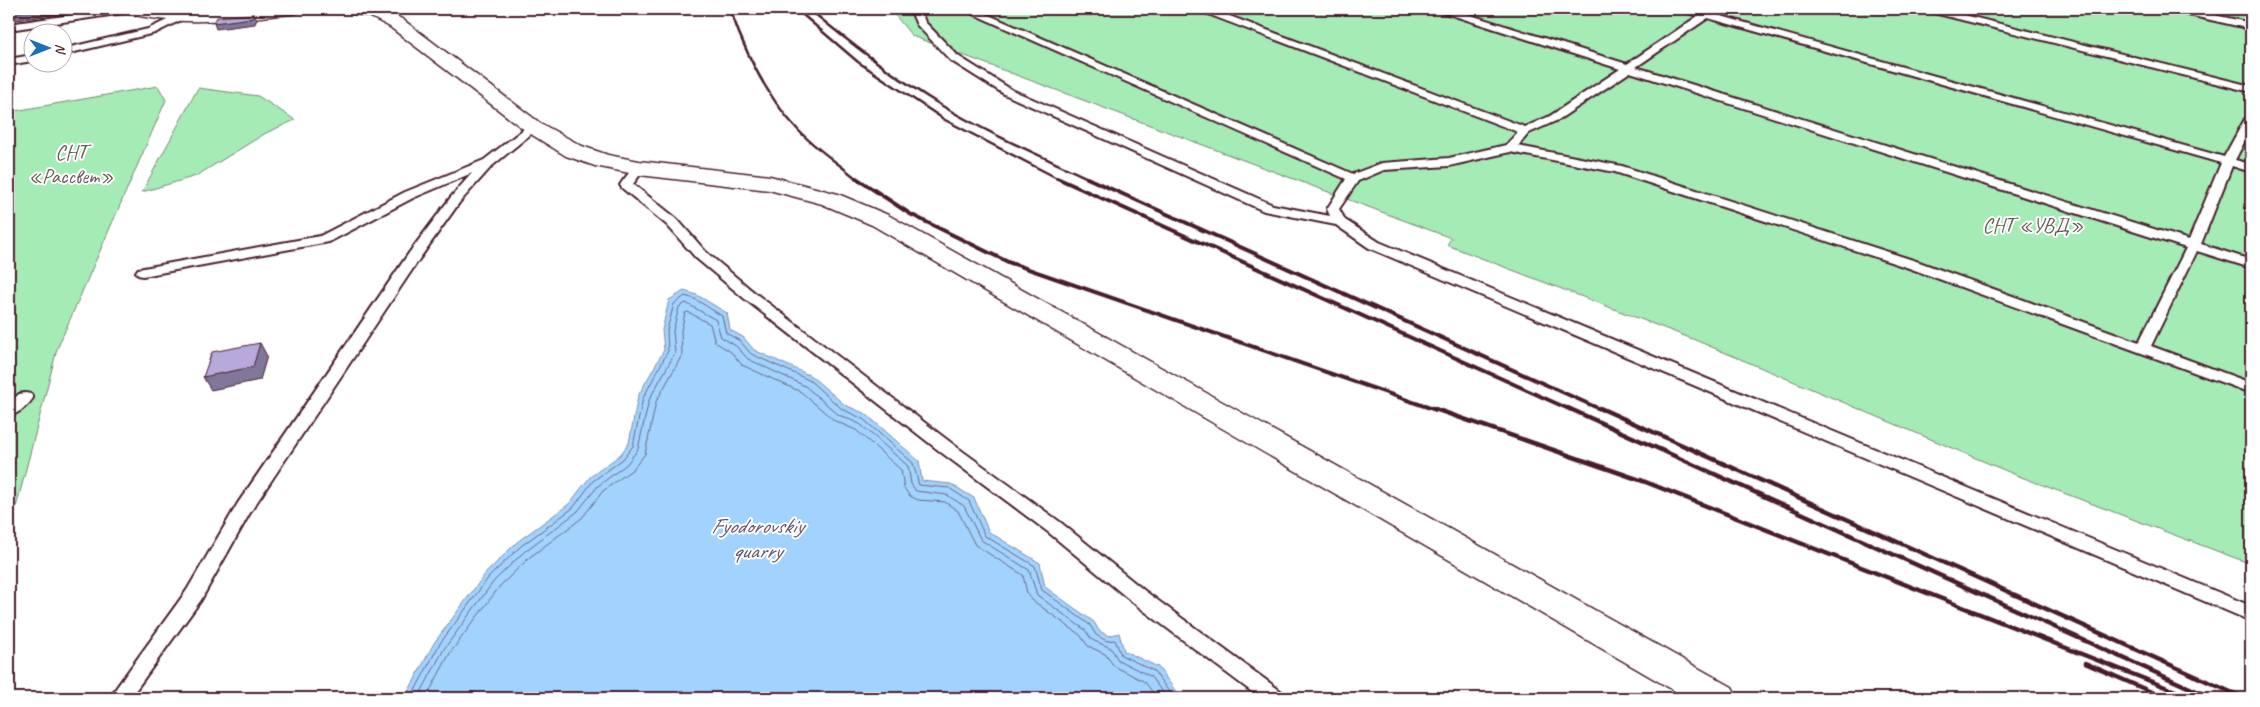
<svg xmlns="http://www.w3.org/2000/svg" width="2260" height="707" viewBox="0 0 2260 707" font-family="Caveat,sans-serif">
<style>
.green{fill:#a5ebb6;stroke:#788570}
.water{fill:#a1d3fe;stroke:#7e8baa}
.lines{fill:none;stroke-linecap:round;stroke-linejoin:round}
.shore{stroke:#6d677f;stroke-width:1}
.service-casing{stroke:#4a1f2b;stroke-width:4}
.minor-casing{stroke:#4a1f2b;stroke-width:3}
.service{fill:#fff;fill-rule:evenodd}
.minor{fill:#fff;fill-rule:evenodd}
.rail-far2{stroke:#4a1f2b;stroke-width:2.5}
.rail-far1{stroke:#4a1f2b;stroke-width:4}
.rail{stroke:#4a1f2b;stroke-width:4.5}
.shaded-wall{fill:#807799;stroke:#4a1f2b}
.building{fill:#b7aada;stroke:#4a1f2b}
.labels{text-anchor:middle;dominant-baseline:central;stroke-width:4;stroke-linejoin:round;paint-order:stroke}
.park-label{font-size:21px;fill:#655c55;stroke:#fff}
.water-label{font-size:22px;font-style:italic;fill:#64556a;stroke:#fff}
</style>
<rect width="100%" height="100%" fill="#fff"/>
<filter id="ink" filterUnits="userSpaceOnUse"><feTurbulence type="fractalNoise" baseFrequency=".02" numOctaves="2"/><feDisplacementMap in="SourceGraphic" scale="10" xChannelSelector="R" yChannelSelector="G"/><feConvolveMatrix kernelMatrix="1 2 1 2 8 2 1 2 1" color-interpolation-filters="sRGB"/></filter>
<g filter="url(#ink)">
<path class="green" d="M890 9H2251V564L2016 475 1695 340 1447 245 1451 238 912 36Z
M158 86 166 100 57 349 9 535V112Z
M198 88 258 96 295 120 266 133 196 176 142 192Z"/>
<path class="water" d="M684 291 697 295 727 313 730 330 743 337 754 350 811 376 845 405 866 414 919 461 922 481 951 484 974 498 989 532 1040 563 1045 587 1094 622 1099 631 1109 636 1119 633 1124 651 1158 667 1177 693 1190 698H405L434 643 486 573 517 542 569 504 590 477 620 455 629 443 638 396 664 350 662 330 669 300Z"/>
<g class="lines">
<path class="shore" d="M411 698 439 645 489 577 521 546 573 508 593 481 623 459 633 446 643 398 668 351 667 330 674 304 685 296 695 299 722 316 726 333 740 341 751 354 809 380 842 409 863 419 913 463 919 485 949 488 969 501 985 536 1035 566 1042 590 1090 625 1096 635 1107 641 1115 640 1121 655 1154 671 1172 696 1177 698
M418 698 444 649 494 581 525 551 577 512 598 486 627 464 638 449 649 400 675 353 673 331 679 307 686 303 716 320 721 337 736 346 748 359 805 386 839 415 860 424 908 466 911 484 916 491 947 495 964 506 981 540 1029 570 1037 595 1085 630 1092 640 1111 648 1118 660 1150 676 1167 698
M426 698 450 653 500 586 530 557 582 518 603 491 633 469 645 454 656 402 682 355 681 331 685 313 688 312 710 324 715 342 731 352 742 365 801 392 835 421 856 430 901 470 904 488 910 496 918 500 945 502 958 511 975 545 1023 575 1027 593 1032 600 1080 635 1088 646 1105 654 1114 666 1145 682 1157 698"/>
<defs>
<path id="service" d="M112 9H135L130 12 9 30V24Z
M910 9H920L925 22 958 56 1012 90 1273 205 1330 216 1327 209 1346 179 962 9H975L1353 174 1382 163 1449 158 1506 145 1518 132 1200 11 1198 9H1211L1525 127 1550 116 1620 69 1439 11 1437 9H1451L1627 64 1698 16 1682 11 1680 9H1695L1705 12 1715 9 1717 11 1714 14 2224 157 2245 119 2251 116V129L2235 160 2251 164V172L2232 166 2201 244 2251 260V268L2197 251 2151 346 2251 383V393L1909 268 1615 172 1510 152 1449 166 1384 170 1358 181 1339 209 1345 220 1379 242 2251 606V621L1369 248 1336 225 1264 211 1004 94 950 60 917 25ZM1708 18 2221 163 2189 240 1636 67ZM1630 72 2186 248 2139 342 1919 262 1622 166 1518 146 1529 133 1558 120Z
M1924 9H1940L2251 86V92L1926 11Z
M2170 9H2187L2251 23V29L2175 12Z
M182 13 187 16 185 18 155 33 62 55V49L148 29Z
M32 55V61L9 65V59Z
M533 124 537 125 539 127 537 129 492 166 459 203 420 258 251 511 201 600 130 698H109L187 590 238 503 409 253 451 197 472 173 413 198 329 242 143 276 138 275 136 272 138 269 320 236 405 192 484 160 529 125Z
M639 164 645 168 633 184 677 219 706 252 755 293 954 445 1060 522 1145 591 1282 692 1285 698H1260L1131 601 1048 532 942 453 745 299 696 258 667 225 622 188 620 185 622 182 635 165Z
M25 393 31 394 33 398C28 406 18 414 9 416V403L19 394Z"/>
<path id="minor" d="M123 9 191 12 242 9H299L296 13 290 14C234 20 181 27 126 13Z
M347 9H382L402 19 540 123 582 146 608 155 639 161 770 176 838 194 888 215 1732 687 1738 698H1687L872 225 822 204 769 190 639 175 595 166 566 156 526 131 390 27 369 16 350 13Z"/>
</defs>
<use href="#service" class="service-casing"/>
<use href="#minor" class="minor-casing"/>
<use href="#service" class="service"/>
<use href="#minor" class="minor"/>
<path class="rail-far2" d="M730 9C745 52 766 96 798 130 815 148 838 163 857 179
M796 9 858 62 945 120 1059 179
M809 9C850 43 893 76 939 104 987 133 1039 155 1090 179"/>
<path class="rail-far1" d="M856 178 910 214 1008 262 1436 410
M1057 178 1571 410
M1087 178 1602 410"/>
<path class="rail" d="M1432 408 1643 481 2193 698
M1568 408 2212 698
M1600 408 2244 698
M2085 663 2165 698"/>
</g>
<path class="shaded-wall" d="M37 9H83L81 11 9 21V12Z
M254 14 257 19 255 24 216 29 214 23Z
M260 343 267 356 260 380 211 390 203 377Z"/>
<path class="building" d="M9 9H37L9 12Z
M254 14 252 18 214 23 217 17Z
M260 343 253 367 203 377 212 352Z"/>
</g>
<g class="labels">
<g class="park-label">
<text x="71" y="152">СНТ<tspan x="71" dy="24">«Рассвет»</tspan></text>
<text x="2033" y="225">СНТ «УВД»</text>
</g>
<g class="water-label">
<text x="757" y="526">Fyodorovskiy<tspan x="757" dy="25">quarry</tspan></text>
</g>
</g>
<rect width="2260" height="707" fill="none" stroke="#fff" stroke-width="30"/>
<rect x="15" y="15" width="2230" height="677" fill="none" stroke="#4a1f2b" stroke-width="2" filter="url(#ink)"/>
<g transform="translate(48 48) rotate(90)"><circle r="24" fill="#ffffff" stroke="#b7a5aa"/>
<path d="M0-4L9 19L0 12L-9 19Z" fill="#1f6fb2"/>
<text y="-8" font-size="14" font-weight="bold" text-anchor="middle" fill="#4a1f2b">N</text>
</g>
</svg>
